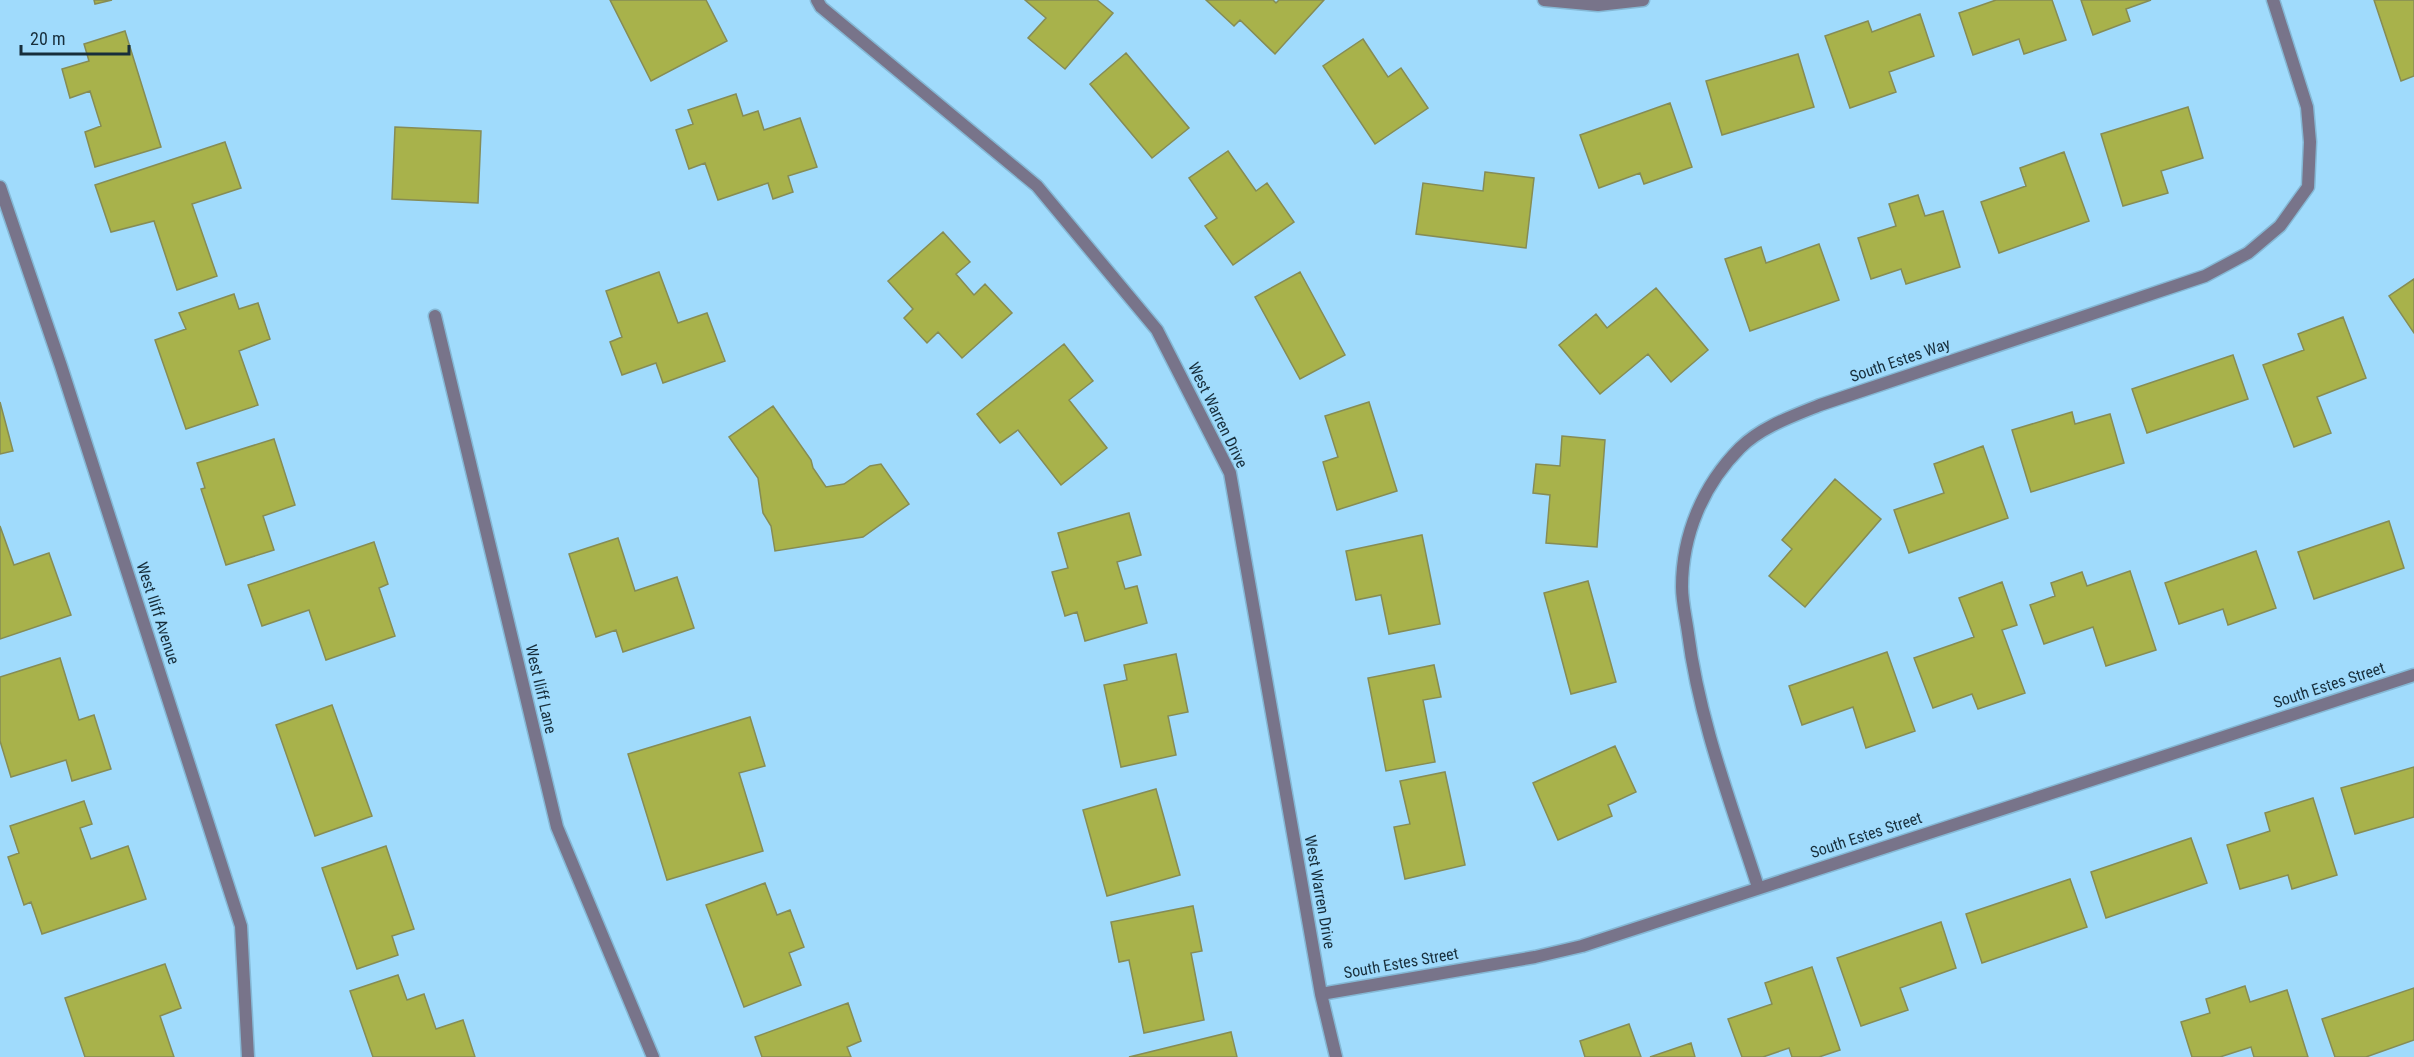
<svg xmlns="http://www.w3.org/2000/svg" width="2414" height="1057" viewBox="0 0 2414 1057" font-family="'Roboto Condensed',sans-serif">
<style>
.building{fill:#a8b24b;stroke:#858c55;stroke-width:1.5}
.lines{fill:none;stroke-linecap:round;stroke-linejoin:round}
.minor-casing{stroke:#85b8d5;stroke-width:15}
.minor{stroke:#78748a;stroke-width:12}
.labels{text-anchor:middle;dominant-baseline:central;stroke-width:4.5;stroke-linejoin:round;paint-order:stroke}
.street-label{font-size:16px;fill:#172e3b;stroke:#a0dbfc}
</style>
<rect width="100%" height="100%" fill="#a0dbfc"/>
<path class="building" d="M94 0H112L95 4Z
M610 0H706L727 41 651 81Z
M1025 0H1097L1113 13 1065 69 1028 38 1046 18Z
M1206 0H1273L1276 3 1279 0H1324L1275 54 1240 20 1234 26Z
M1996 0H2052L2066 40 2024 54 2019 39 1973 55 1959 13Z
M2081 0H2151L2126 9 2130 21 2093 35Z
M2374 0H2414V76L2401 81Z
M1920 14 1934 56 1889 72 1896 92 1850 108 1825 36 1868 21 1872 32Z
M125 31 161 147 95 167 85 132 101 126 90 91 70 98 62 69 89 61 84 44Z
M1363 39 1388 77 1401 68 1428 108 1375 144 1323 66Z
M1126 53 1189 128 1152 158 1090 84Z
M1798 54 1814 107 1722 135 1706 81Z
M736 94 743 116 758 111 764 130 800 118 817 167 788 176 793 192 773 199 768 183 718 200 705 163 689 169 676 130 693 124 688 110Z
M1670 103 1692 167 1644 184 1640 173 1599 188 1580 135Z
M2188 107 2203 158 2161 171 2168 193 2123 206 2101 134Z
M395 127 481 131 478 203 392 199Z
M225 142 241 188 192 204 217 276 177 290 154 221 111 232 95 185Z
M1228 151 1256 191 1267 183 1294 222 1233 265 1205 226 1217 218 1189 178Z
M2064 152 2089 221 1999 253 1981 202 2026 186 2020 168Z
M1485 172 1534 178 1526 248 1416 234 1423 183 1483 191Z
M1918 195 1925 216 1943 211 1960 267 1906 284 1901 269 1871 279 1858 238 1896 226 1889 204Z
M943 232 970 262 956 274 974 295 985 284 1012 313 962 358 938 332 927 343 904 318 913 309 888 281Z
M1819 244 1839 300 1750 331 1725 259 1761 247 1766 263Z
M659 272 678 323 707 313 725 361 663 383 656 363 622 375 610 342 622 337 606 291Z
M1300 272 1345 355 1300 379 1255 297Z
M2414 279V333L2389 296Z
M1656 288 1708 350 1671 382 1648 354 1600 394 1559 345 1596 314 1607 328Z
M234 294 239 309 258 303 270 339 239 351 258 405 186 429 155 340 186 329 179 313Z
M2343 317 2366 378 2317 397 2331 433 2294 447 2263 365 2304 350 2298 334Z
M1064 344 1093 381 1069 400 1107 448 1061 485 1018 430 1000 443 977 414Z
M2233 355 2248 399 2147 433 2132 389Z
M0 402 13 451 0 454Z
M1369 402 1397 491 1337 510 1323 462 1338 457 1325 416Z
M773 406 811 460 813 468 826 487 844 484 870 466 881 464 909 504 863 537 775 551 771 526 763 513 758 478 729 437Z
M2072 412 2075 424 2110 414 2124 463 2031 492 2012 430Z
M1562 436 1605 440 1597 547 1546 543 1550 495 1533 493 1536 464 1560 466Z
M274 439 295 505 263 516 274 550 226 565 201 489 205 488 197 463Z
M1983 446 2008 518 1909 553 1894 510 1944 493 1934 464Z
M1835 479 1881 519 1805 607 1769 576 1792 549 1782 540Z
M1129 513 1141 555 1117 562 1125 589 1137 586 1147 623 1085 641 1077 612 1065 616 1052 572 1068 568 1058 533Z
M2389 521 2404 568 2314 599 2298 552Z
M0 526 14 565 49 553 71 615 0 639Z
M1422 535 1440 624 1389 634 1381 595 1356 600 1346 551Z
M618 538 635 591 677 577 694 628 623 652 616 630 596 637 569 554Z
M374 542 388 584 379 588 395 636 326 660 309 610 262 626 248 585Z
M2256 551 2276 608 2228 625 2223 609 2179 624 2165 583Z
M2130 571 2156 650 2106 666 2093 627 2044 644 2030 605 2055 596 2051 583 2082 572 2087 586Z
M1588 581 1616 682 1571 694 1544 593Z
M2002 582 2017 625 2002 630 2025 693 1978 709 1972 694 1933 708 1914 658 1974 637 1959 598Z
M1887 652 1915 731 1866 748 1853 707 1802 725 1789 686Z
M1176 654 1188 712 1168 716 1176 755 1121 767 1104 685 1127 680 1124 665Z
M60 658 79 720 94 715 111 769 72 781 66 760 11 777 0 741V677Z
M1434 665 1441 697 1423 700 1435 762 1386 771 1368 678Z
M332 705 372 816 315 836 276 725Z
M750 717 765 766 739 773 763 851 667 880 628 754Z
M1615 746 1636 792 1608 805 1612 816 1558 840 1533 783Z
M2414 767V817L2355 834 2341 788Z
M1445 772 1465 865 1405 879 1394 827 1410 824 1400 781Z
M1156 789 1180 875 1107 896 1083 810Z
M2313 798 2337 875 2292 889 2288 875 2240 889 2227 845 2270 831 2265 813Z
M84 801 92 824 80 828 91 859 128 846 146 899 42 934 31 902 24 905 8 857 19 853 10 826Z
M2191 838 2207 883 2106 918 2091 872Z
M386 846 414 929 392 936 398 955 357 969 322 868Z
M2070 879 2087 927 1982 963 1966 914Z
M765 883 777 915 790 910 804 947 789 953 801 985 744 1007 706 905Z
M1193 906 1202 951 1191 953 1204 1020 1144 1033 1129 960 1119 962 1111 922Z
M1941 922 1956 968 1900 988 1908 1010 1861 1026 1837 958Z
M165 964 181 1008 160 1016 174 1057H85L65 998Z
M1812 967 1840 1050 1819 1057H1792L1789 1048 1763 1057H1742L1728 1019 1772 1004 1765 983Z
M398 975 407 1000 424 994 436 1029 463 1020 475 1057H373L350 991Z
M2245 986 2250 1002 2287 990 2308 1057H2254L2251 1047 2220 1057H2192L2181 1022 2210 1013 2206 999Z
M2414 988V1040L2366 1057H2335L2322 1019Z
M848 1003 861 1041 847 1047 851 1057H762L755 1037Z
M1629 1024 1641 1057H1585L1580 1041Z
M1231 1032 1237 1057H1129Z
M1691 1043 1695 1057H1650Z"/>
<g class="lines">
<defs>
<path id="minor" d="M817 0 821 7 1037 186 1157 330 1230 473 1321 994 1336 1057
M1544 0 1598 5 1643 0
M0 187 61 366 241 926 248 1057
M435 316 557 827 653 1057
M1758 887C1731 803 1699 720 1688 633 1686 618 1682 602 1682 587 1682 535 1703 485 1740 448 1761 427 1793 416 1820 405L2205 276 2248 253 2280 226 2308 187 2310 142 2307 107 2273 0
M1321 994 1535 957 1582 946 2414 675"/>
</defs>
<use href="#minor" class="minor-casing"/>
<use href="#minor" class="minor"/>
</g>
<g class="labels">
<g class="street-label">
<text transform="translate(1900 360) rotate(-19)">South Estes Way</text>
<text transform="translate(1218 415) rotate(64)">West Warren Drive</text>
<text transform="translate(158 613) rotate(72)">West Iliff Avenue</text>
<text transform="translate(2329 685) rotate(-18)">South Estes Street</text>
<text transform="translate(541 689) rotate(77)">West Iliff Lane</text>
<text transform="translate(1866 835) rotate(-18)">South Estes Street</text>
<text transform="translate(1320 892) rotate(80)">West Warren Drive</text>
<text transform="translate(1401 963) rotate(-10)">South Estes Street</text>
</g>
</g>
<path d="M21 45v9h108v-9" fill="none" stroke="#172e3b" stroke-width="3"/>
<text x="30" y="45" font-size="18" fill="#172e3b" stroke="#a0dbfc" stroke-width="4.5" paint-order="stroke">20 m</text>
</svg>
